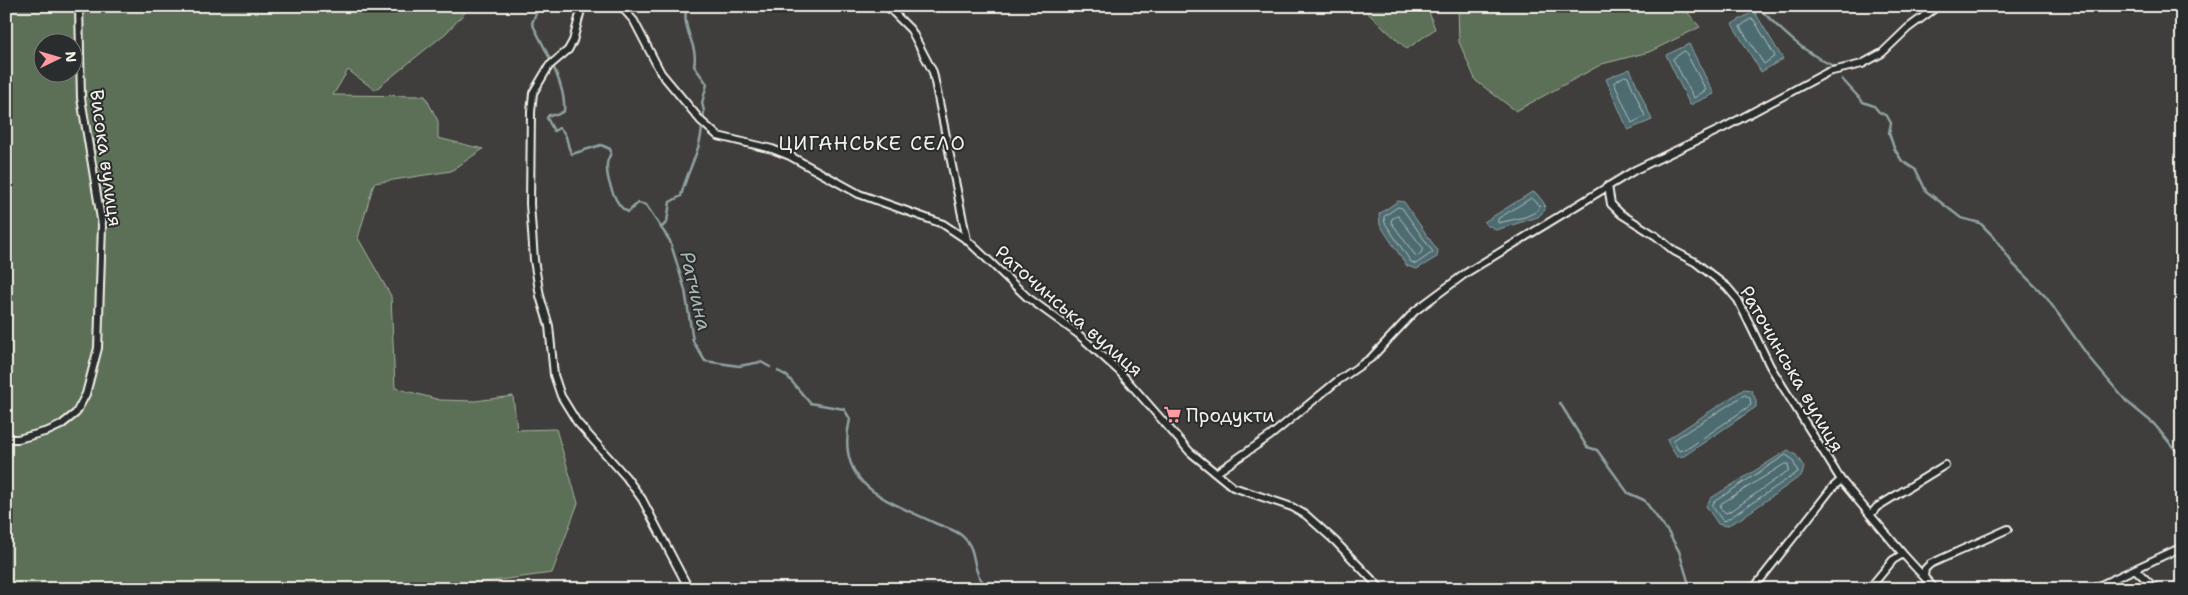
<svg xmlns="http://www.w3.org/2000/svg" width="2188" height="595" viewBox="0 0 2188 595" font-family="'Shantell Sans',sans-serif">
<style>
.green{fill:#5c7059;stroke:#a8b0a0;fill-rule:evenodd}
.water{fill:#4e6c71;stroke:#90a1a1}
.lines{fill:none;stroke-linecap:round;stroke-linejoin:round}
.shore{stroke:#b2bcb8;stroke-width:1}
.stream{stroke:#90a1a1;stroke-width:2.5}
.street-casing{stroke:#f4f1e8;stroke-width:10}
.street{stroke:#2a2d2e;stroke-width:6}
.labels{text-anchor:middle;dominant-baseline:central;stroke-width:4;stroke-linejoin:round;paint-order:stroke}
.street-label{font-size:19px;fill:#f4f1e8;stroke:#2a2d2e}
.poi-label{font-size:19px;fill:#f4f1e8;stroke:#2a2d2e;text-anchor:start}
.neighbourhood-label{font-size:20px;letter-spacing:1px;fill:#f4f1e8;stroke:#2a2d2e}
.water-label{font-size:20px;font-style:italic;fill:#a9b5b2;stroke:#2a2d2e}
</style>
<rect width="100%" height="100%" fill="#403e3d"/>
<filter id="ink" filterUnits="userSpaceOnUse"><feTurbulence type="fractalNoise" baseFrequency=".02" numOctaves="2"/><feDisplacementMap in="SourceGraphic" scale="10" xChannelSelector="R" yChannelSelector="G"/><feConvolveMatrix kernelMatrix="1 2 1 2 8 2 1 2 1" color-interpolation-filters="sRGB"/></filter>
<g filter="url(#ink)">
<path class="green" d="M6 6H471L446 33 375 90 348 70 333 95 425 96 438 121V138L483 149 451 171 374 183 358 238 391 296 395 388 440 400 475 401 513 396 517 430 556 429 578 503 552 573 432 589H6ZM42 42H72V72H42Z
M1360 6H1427L1435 29 1407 49Z
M1458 6H1682L1700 27 1649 52 1602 64 1516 111 1476 81 1459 42Z"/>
<path class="water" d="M1754 11 1783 59 1761 72 1732 24Z
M1689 44 1714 94 1690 105 1666 55Z
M1630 69 1652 120 1628 130 1606 79Z
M1532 192 1536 193 1544 203 1545 210 1538 217 1496 230 1490 226H1487L1484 222Z
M1398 201 1404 202 1438 251 1437 257 1417 269 1407 266 1380 225 1379 214Z
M1744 389 1751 390 1756 400V407L1684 456 1677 457 1668 443V439Z
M1788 450 1796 455 1804 467 1802 475 1740 519 1726 526 1718 524 1706 506 1711 498Z"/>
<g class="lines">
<path class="shore" d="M1751 19 1754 20 1775 56 1764 64 1740 27Z
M1685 51 1706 90 1694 98 1673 59Z
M1625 76 1628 77 1645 116 1632 123 1614 83Z
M1532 198 1540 206 1536 212 1525 217 1498 223V219Z
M1398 207 1402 208 1433 252 1416 264 1411 262 1385 223 1384 217Z
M1398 216 1424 249 1418 256 1415 255 1391 222 1392 219Z
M1745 395 1750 398 1751 405 1690 447 1679 451 1674 443V440Z
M1786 455 1792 459 1798 472 1725 521 1722 520 1712 506 1714 502Z
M1785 464H1788L1789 470 1734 509 1726 513 1720 508 1721 504Z"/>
<path class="stream" d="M536 6 537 11 532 23C543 46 567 86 564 111L557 115H549L547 118 554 131 559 128C570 135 565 145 572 154L601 145 610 149 611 152C610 156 607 161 607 164 606 178 615 207 628 212L638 203 646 205 670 241 685 290 693 341 705 361 739 366 761 362 770 367
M687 6C680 29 699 44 694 66L707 84 702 103 704 111 703 120
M1760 9C1785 34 1802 51 1835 67
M1842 79 1863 102 1874 106 1879 112 1887 116 1891 123 1889 133 1894 148 1902 161 1916 170 1926 191 1961 218 1980 223 1994 237 2013 264 2046 297 2091 360 2126 401 2154 424 2182 458
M661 228 667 222 670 202 681 196C686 173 701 151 702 126
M778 371 787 376 810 403 844 409 850 419C834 487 887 500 937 524 944 527 955 530 961 535 982 552 966 574 992 589
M1560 403 1587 447 1597 450 1628 493 1644 500 1668 532 1679 551 1688 581 1697 589
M1012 589H1028"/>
<defs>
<path id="street" d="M582 6 573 41 568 50 549 66 533 93 531 112 530 204 534 260 540 296 549 326 554 375 561 396 577 422 626 477 642 499 689 589
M621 6 634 21 661 73 701 121 718 136 772 149 790 156 859 194 943 224 967 240 1027 297 1078 334 1119 371 1190 452 1233 487 1292 507 1306 515 1335 541 1381 589
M887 6 911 30 933 72 967 240
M1608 186 1611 204 1621 214 1656 236 1674 251 1695 262 1727 287 1738 300 1770 366 1841 480 1903 554 1935 589
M6 439H18L48 431 61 425 76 413 86 394 98 348 102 225 81 98 79 6
M1216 473 1270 436 1336 382 1371 358 1415 311 1466 273 1635 170 1723 128 1828 72 1862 64 1882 53 1908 28 1938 6
M1870 515 1877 507 1945 465
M2136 570 2156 589
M1924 576 1925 569 1930 564 2008 529
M1753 589 1832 488 1841 480
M1869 589 1893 560 1903 554
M2092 589 2182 547"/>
</defs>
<use href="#street" class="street-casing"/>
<use href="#street" class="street"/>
</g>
</g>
<defs>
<symbol id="supermarket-bare" viewBox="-9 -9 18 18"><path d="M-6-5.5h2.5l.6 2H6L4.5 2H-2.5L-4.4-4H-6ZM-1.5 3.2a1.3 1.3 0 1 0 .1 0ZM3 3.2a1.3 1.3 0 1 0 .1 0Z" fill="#ff9aa2" stroke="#2a2d2e" stroke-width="2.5" paint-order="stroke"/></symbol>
</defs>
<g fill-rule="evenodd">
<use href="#supermarket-bare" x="1160" y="402" width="25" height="25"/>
</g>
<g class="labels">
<g class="street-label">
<text transform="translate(106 158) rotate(82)">Висока вулиця</text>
<text transform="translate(1069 311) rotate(41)">Раточинська вулиця</text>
<text transform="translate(1792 369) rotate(60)">Раточинська вулиця</text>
</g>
<g class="poi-label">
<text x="1186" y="415">Продукти</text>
</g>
<g class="neighbourhood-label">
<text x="872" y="143">ЦИГАНСЬКЕ СЕЛО</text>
</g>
<g class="water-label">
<text transform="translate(696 291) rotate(77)">Ратчина</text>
</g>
</g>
<rect width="2188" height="595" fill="none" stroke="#2a2d2e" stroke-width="25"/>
<rect x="12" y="12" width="2163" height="570" fill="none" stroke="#f4f1e8" stroke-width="2" filter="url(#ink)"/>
<g transform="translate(58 58) rotate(85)"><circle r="24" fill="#2a2d2e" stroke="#7b7b78"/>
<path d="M0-4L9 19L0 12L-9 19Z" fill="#ff9aa2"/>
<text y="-8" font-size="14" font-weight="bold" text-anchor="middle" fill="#f4f1e8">N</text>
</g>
</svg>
